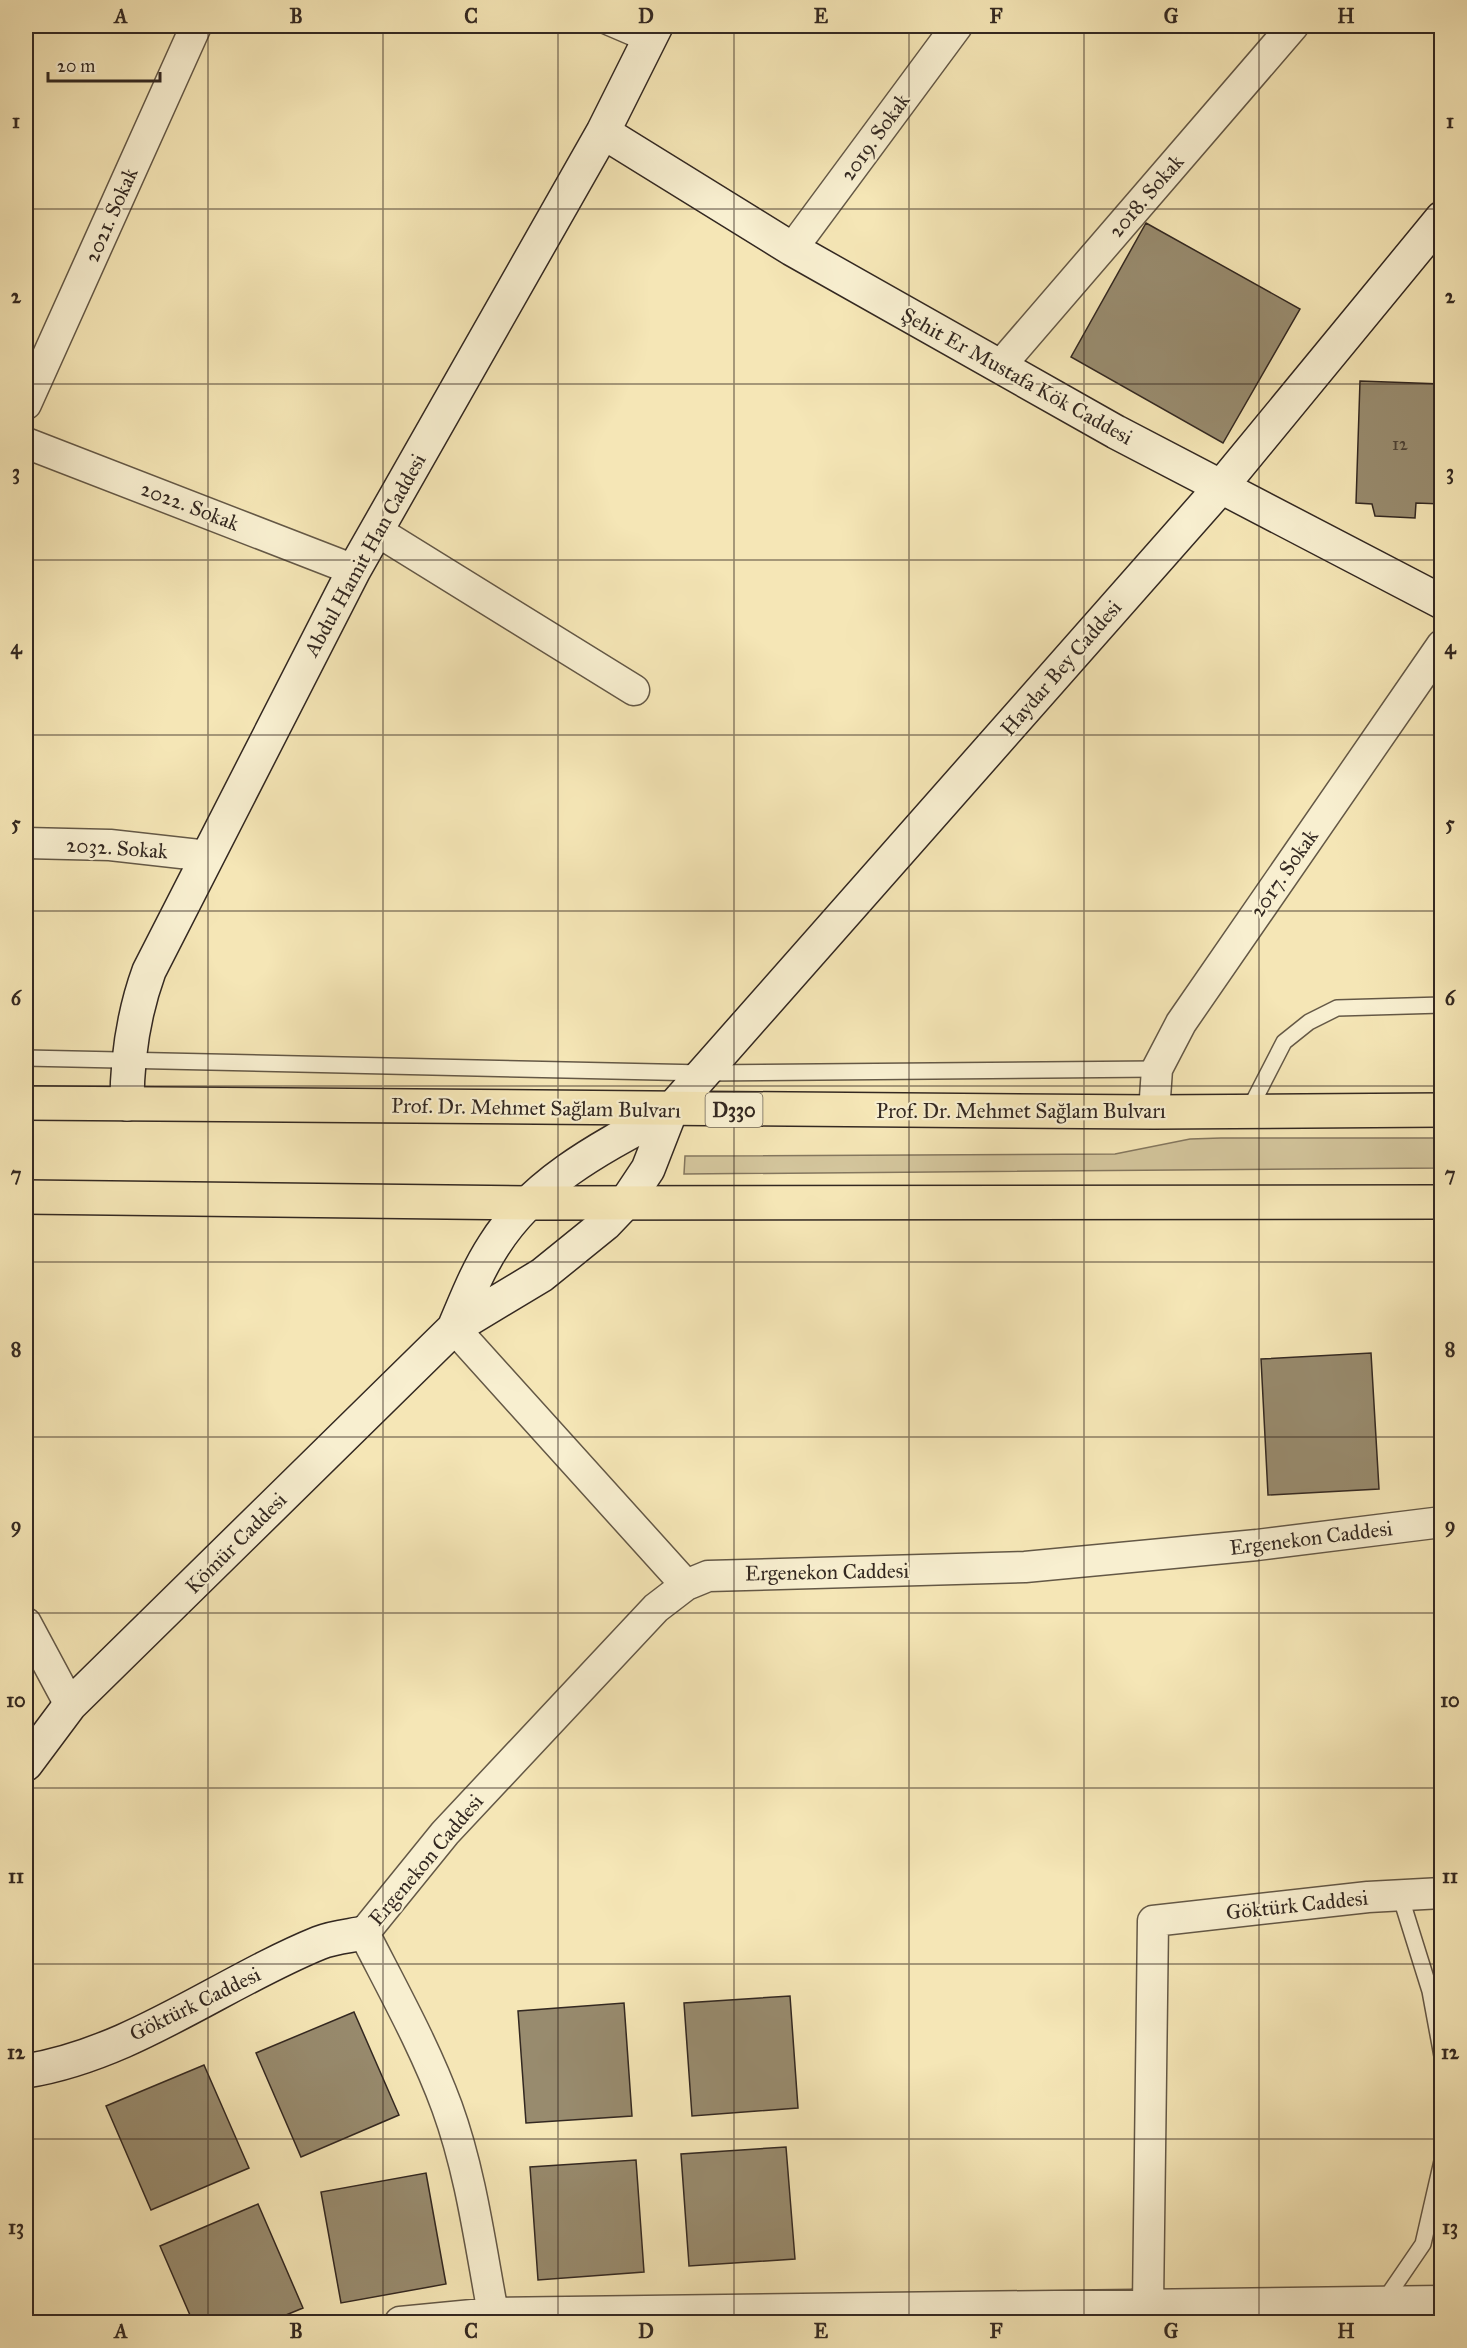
<svg xmlns="http://www.w3.org/2000/svg" width="1467" height="2348" viewBox="0 0 1467 2348" font-family="'IM FELL Great Primer',serif">
<style>
.green{fill:#d4c69d;stroke:#84775f;stroke-width:1.5}
.building{fill:#988b6e;stroke:#332821;stroke-width:1.5}
.lines{fill:none;stroke-linecap:round;stroke-linejoin:round}
.lane-casing{stroke:#645846;stroke-width:18}
.street-casing{stroke:#645846;stroke-width:33}
.secondary-casing{stroke:#332821;stroke-width:36}
.highway-casing{stroke:#332821;stroke-width:36}
.lane{stroke:#f8efd0;stroke-width:15}
.street{stroke:#f8efd0;stroke-width:30}
.secondary{stroke:#f8efd0;stroke-width:33}
.highway{stroke:#f5e6b6;stroke-width:33}
.grid{fill:none;stroke:#332821;stroke-width:1.5;stroke-opacity:0.55}
.labels{text-anchor:middle;dominant-baseline:central;stroke-width:4.5;stroke-linejoin:round;paint-order:stroke}
.number-label{font-size:18px;fill:#4c4134}
.shield{fill:#f8efd0;stroke:#6e6456;stroke-width:1.5}
.shield-label{font-size:20px;font-weight:bold;fill:#332821}
.street-label{font-size:21px;fill:#332821;stroke:#f8efd0}
.neatline{fill:none;stroke:#332821;stroke-width:2}
.grid-label{font-size:20px;text-anchor:middle;font-weight:bold;fill:#332821}
</style>
<rect width="100%" height="100%" fill="#f5e6b6"/>
<filter id="stains"><feTurbulence type="fractalNoise" baseFrequency=".00333" numOctaves="4"/><feColorMatrix values="0 0 0 0 .2 0 0 0 0 .09 0 0 0 0 .02 0 0 0 .5 -.17"/></filter>
<radialGradient id="worn" r=".72"><stop offset=".6" stop-color="#630" stop-opacity="0"/><stop offset="1" stop-color="#630" stop-opacity=".3"/></radialGradient>
<path class="green" d="M1221 1138H1441V1168L684 1174 685 1156 1115 1154 1190 1139Z"/>
<path class="building" d="M1146 223 1300 309 1223 443 1071 357Z
M1360 381 1442 384V504L1416 503 1415 518 1375 516 1372 504 1356 503Z
M1371 1353 1379 1489 1268 1495 1261 1359Z
M790 1996 798 2108 692 2116 684 2003Z
M624 2003 632 2116 526 2123 518 2011Z
M354 2012 399 2115 301 2157 256 2053Z
M204 2065 249 2168 151 2210 106 2106Z
M786 2147 795 2259 689 2266 681 2154Z
M636 2160 644 2272 538 2280 530 2167Z
M426 2173 446 2284 341 2303 321 2192Z
M258 2204 303 2308 269 2322H193L160 2246Z"/>
<g class="lines">
<defs>
<path id="lane" d="M605 26 647 44
M26 1058 704 1073 1157 1069
M1249 1110 1284 1042 1309 1022 1337 1008 1442 1005
M1400 1895 1430 1991 1442 2056
M1384 2301 1423 2244 1442 2161"/>
<path id="street" d="M792 249 957 26
M1000 366 1293 26
M26 404 196 26
M26 443 354 570
M377 531 634 690
M26 843 110 845 208 856
M1154 1112 1157 1069 1181 1023 1442 645
M454 1328 686 1585
M26 1623 70 1705
M1148 2305 1153 1921 1368 1897 1442 1893
M493 2313C480 2244 471 2173 447 2107 425 2047 393 1990 364 1933L445 1833 656 1608 686 1585 708 1576 1025 1567 1257 1545 1442 1522
M400 2322 493 2313 1442 2301"/>
<path id="secondary" d="M603 132 792 249 1116 432 1442 602
M127 1104C127 1057 133 1015 149 971L354 570 603 132 656 26
M454 1328C466 1300 477 1271 494 1245 535 1180 606 1145 671 1110
M26 1764 70 1705 454 1328 542 1275 605 1224 626 1202 648 1169 671 1110 1220 488 1442 218
M26 2071C132 2054 221 1983 319 1943 333 1937 350 1936 364 1933"/>
<path id="highway" d="M26 1103 1154 1112 1442 1110
M26 1197 528 1203 1442 1202"/>
</defs>
<use href="#lane" class="lane-casing"/>
<use href="#street" class="street-casing"/>
<use href="#secondary" class="secondary-casing"/>
<use href="#highway" class="highway-casing"/>
<use href="#lane" class="lane"/>
<use href="#street" class="street"/>
<use href="#secondary" class="secondary"/>
<use href="#highway" class="highway"/>
</g>
<path class="grid" d="M208 26V2322M383 26V2322M558 26V2322M734 26V2322M909 26V2322M1084 26V2322M1259 26V2322M26 209H1442M26 384H1442M26 560H1442M26 735H1442M26 911H1442M26 1086H1442M26 1262H1442M26 1437H1442M26 1613H1442M26 1788H1442M26 1964H1442M26 2139H1442"/>
<g class="labels">
<g class="number-label">
<text x="1400" y="444">12</text>
</g>
<rect class="shield" x="705.5" y="1093" width="57" height="34" rx="4.5"/>
<g class="shield-label">
<text x="734" y="1110">D330</text>
</g>
<g class="street-label">
<text transform="translate(875 137) rotate(-54)">2019. Sokak</text>
<text transform="translate(1146 196) rotate(-49)">2018. Sokak</text>
<text transform="translate(111 215) rotate(-66)">2021. Sokak</text>
<text transform="translate(1017 376) rotate(29)">Şehit Er Mustafa Kök Caddesi</text>
<text transform="translate(190 506) rotate(21)">2022. Sokak</text>
<text transform="translate(365 555) rotate(-61)">Abdul Hamit Han Caddesi</text>
<text transform="translate(1061 668) rotate(-49)">Haydar Bey Caddesi</text>
<text transform="translate(117 848) rotate(4)">2032. Sokak</text>
<text transform="translate(1284 873) rotate(-55)">2017. Sokak</text>
<text transform="translate(536 1108) rotate(1)">Prof. Dr. Mehmet Sağlam Bulvarı</text>
<text x="1021" y="1111">Prof. Dr. Mehmet Sağlam Bulvarı</text>
<text transform="translate(1311 1538) rotate(-7)">Ergenekon Caddesi</text>
<text transform="translate(236 1543) rotate(-45)">Kömür Caddesi</text>
<text transform="translate(827 1572) rotate(-1)">Ergenekon Caddesi</text>
<text transform="translate(426 1860) rotate(-50)">Ergenekon Caddesi</text>
<text transform="translate(1297 1905) rotate(-6)">Göktürk Caddesi</text>
<text transform="translate(195 2004) rotate(-26)">Göktürk Caddesi</text>
</g>
</g>
<rect width="1467" height="2348" fill="none" stroke="#f5e6b6" stroke-width="66"/>
<path d="M48 72v9h112v-9" fill="none" stroke="#332821" stroke-width="3"/>
<text x="57" y="72" font-size="18" fill="#332821" stroke="#f8efd0" stroke-width="4.5" paint-order="stroke">20 m</text>
<rect x="33" y="33" width="1401" height="2282" class="neatline"/>
<g class="grid-label">
<text x="121" y="23">A</text>
<text x="296" y="23">B</text>
<text x="471" y="23">C</text>
<text x="646" y="23">D</text>
<text x="821" y="23">E</text>
<text x="996" y="23">F</text>
<text x="1171" y="23">G</text>
<text x="1346" y="23">H</text>
<text x="16" y="128">1</text>
<text x="1450" y="128">1</text>
<text x="16" y="303">2</text>
<text x="1450" y="303">2</text>
<text x="16" y="479">3</text>
<text x="1450" y="479">3</text>
<text x="16" y="654">4</text>
<text x="1450" y="654">4</text>
<text x="16" y="830">5</text>
<text x="1450" y="830">5</text>
<text x="16" y="1005">6</text>
<text x="1450" y="1005">6</text>
<text x="16" y="1181">7</text>
<text x="1450" y="1181">7</text>
<text x="16" y="1356">8</text>
<text x="1450" y="1356">8</text>
<text x="16" y="1532">9</text>
<text x="1450" y="1532">9</text>
<text x="16" y="1707">10</text>
<text x="1450" y="1707">10</text>
<text x="16" y="1883">11</text>
<text x="1450" y="1883">11</text>
<text x="16" y="2059">12</text>
<text x="1450" y="2059">12</text>
<text x="16" y="2234">13</text>
<text x="1450" y="2234">13</text>
<text x="121" y="2338">A</text>
<text x="296" y="2338">B</text>
<text x="471" y="2338">C</text>
<text x="646" y="2338">D</text>
<text x="821" y="2338">E</text>
<text x="996" y="2338">F</text>
<text x="1171" y="2338">G</text>
<text x="1346" y="2338">H</text>
</g>
<rect width="100%" height="100%" filter="url(#stains)"/>
<rect width="100%" height="100%" fill="url(#worn)"/>
</svg>
